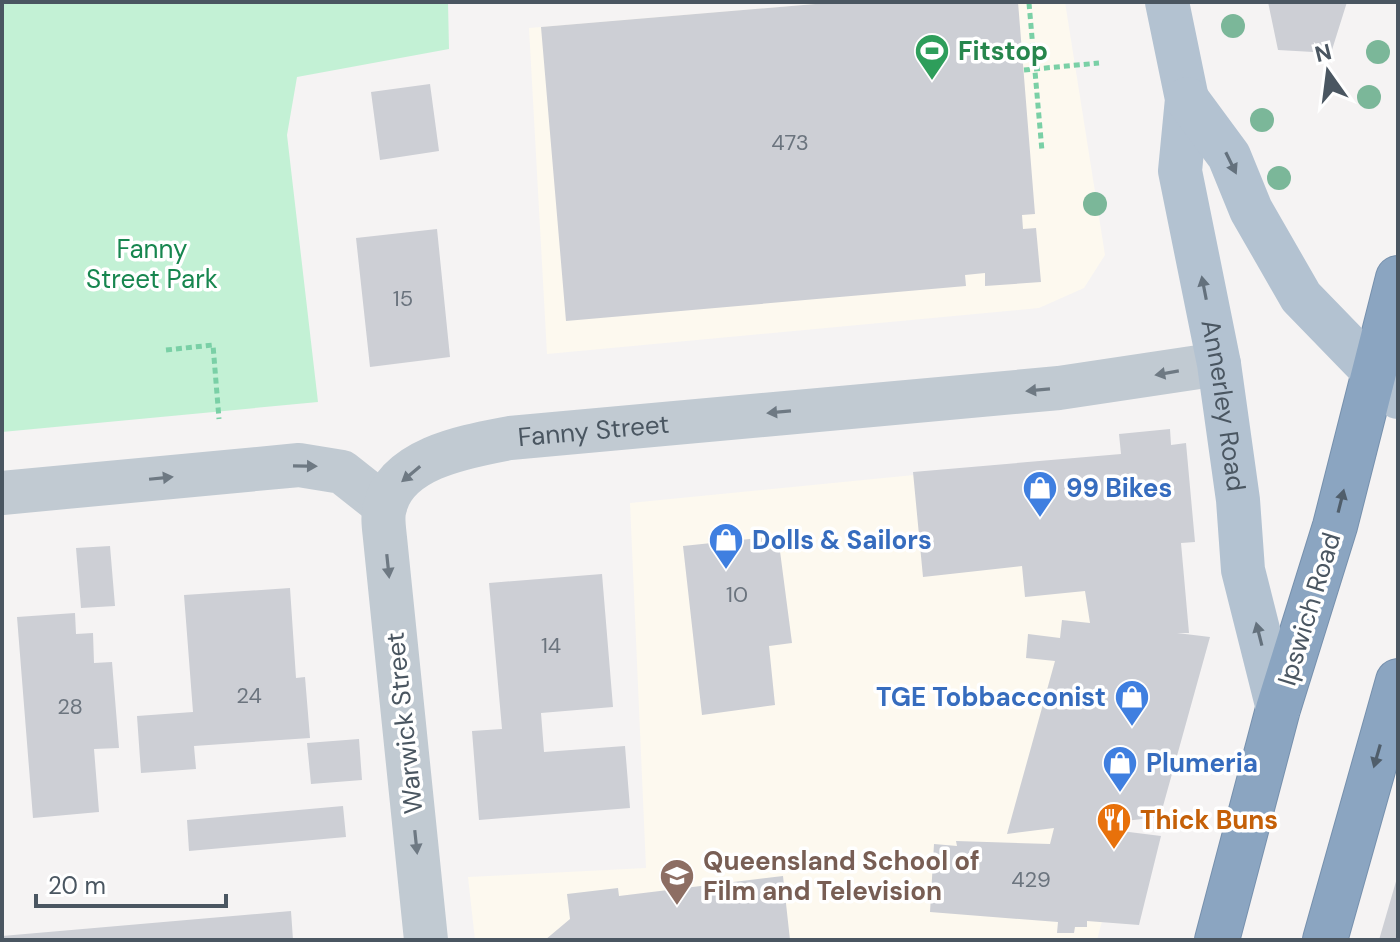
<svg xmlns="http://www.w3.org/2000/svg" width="1400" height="942" viewBox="0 0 1400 942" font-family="'DM Sans',sans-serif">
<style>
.commercial{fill:#fdf9ef}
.green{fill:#c3f1d5}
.building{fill:#cdcfd5}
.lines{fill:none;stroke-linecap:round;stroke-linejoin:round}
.highway-casing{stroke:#7690ad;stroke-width:46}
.path{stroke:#7ad0a6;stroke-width:5;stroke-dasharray:6 4;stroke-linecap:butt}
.minor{stroke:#c1cad2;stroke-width:44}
.major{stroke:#b3c2d1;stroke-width:44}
.highway{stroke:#8ba5c1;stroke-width:44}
.tree{fill:#7bb799}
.oneway{fill:#64717d}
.oneway2{fill:#6e7983}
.oneway3{fill:#505e6b}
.labels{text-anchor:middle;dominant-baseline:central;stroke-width:7;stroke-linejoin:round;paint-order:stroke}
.number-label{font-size:22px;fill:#6b747e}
.leisure-label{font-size:26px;font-weight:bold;fill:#27864d;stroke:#fff;text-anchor:start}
.park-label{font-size:26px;fill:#17864f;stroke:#fff}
.street-label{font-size:26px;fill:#4a5661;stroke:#fff}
.shop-label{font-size:26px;font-weight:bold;fill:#366cbe;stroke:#fff;text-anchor:start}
.food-label{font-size:26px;font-weight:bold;fill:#c56008;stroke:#fff;text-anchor:start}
.education-label{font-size:26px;font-weight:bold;fill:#785e54;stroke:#fff;text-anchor:start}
</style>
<rect width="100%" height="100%" fill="#f5f3f3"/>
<path class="commercial" d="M839 2H1065L1105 255 1084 288 1039 308 547 354 529 28Z
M1156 451 1129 820 1097 940H475L468 877 646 868 630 503Z"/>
<path class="green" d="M2 2H448L449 49 297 77 287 135 318 402 2 432Z"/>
<path class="building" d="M839 2H1018L1035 214 1022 215 1023 229 1036 228 1041 282 985 286V273L965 275 966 286 566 321 541 27Z
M1268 2H1347L1331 53 1278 50Z
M430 84 439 151 380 160 371 92Z
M437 229 450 357 370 367 356 238Z
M1170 429 1171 445 1186 443 1195 542 1181 543 1189 633H1177L1210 637 1160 817 1107 823 1105 829 1161 836 1139 925 1087 921V927H1075L1074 933H1057L1058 922 930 912 934 844 957 846 956 841 1050 844 1054 828 1007 834 1055 661 1026 658 1028 634 1060 638 1062 620 1090 623 1085 591 1025 597 1022 566 923 577 913 472 1121 454 1119 434Z
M778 536 792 643 769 646 775 705 702 715 683 546Z
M110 546 115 606 81 608 76 548Z
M602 574 613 707 541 713 544 752 625 746 630 808 479 820 472 731 502 729 489 583Z
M290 588 296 678 305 677 310 738 194 746 196 769 141 773 137 716 193 712 184 595Z
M75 613 76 634 93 633 94 663 112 662 119 748 94 749 99 812 33 818 17 617Z
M359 739 362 780 311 784 307 743Z
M343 806 346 837 189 851 187 820Z
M783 876 790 940H545L570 919 567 894 618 888 619 896Z
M1397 878 1398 940H1379Z
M291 911 293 940H2V936Z"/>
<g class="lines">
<defs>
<path id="highway" d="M1217 940 1278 709 1335 526 1398 278
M1325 940 1398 681"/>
</defs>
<use href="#highway" class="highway-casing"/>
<path class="path" d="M1029 3 1042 151
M1024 70 1099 63
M166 350 213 345 219 419"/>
<g class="minor">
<path d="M2 493 299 465 342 472 385 506"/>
<path id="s1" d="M426 940 385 538C384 528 382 516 385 507 397 457 469 446 510 438L1059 388 1219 364"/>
</g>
<g class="major">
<path id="s2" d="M1167 2 1187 99 1180 171 1219 364 1238 500 1243 570 1278 709"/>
<path d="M1187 99 1229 156 1251 210 1301 297 1398 397"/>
</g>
<use href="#highway" class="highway"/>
</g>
<g class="tree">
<circle cx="1233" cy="26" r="12"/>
<circle cx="1378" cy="52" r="12"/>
<circle cx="1369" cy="97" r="12"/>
<circle cx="1262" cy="120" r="12"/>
<circle cx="1279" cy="178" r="12"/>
<circle cx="1095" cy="204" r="12"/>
</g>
<defs><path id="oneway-solid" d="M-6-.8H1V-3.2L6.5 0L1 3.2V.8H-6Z" transform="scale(2)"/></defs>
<g class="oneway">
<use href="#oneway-solid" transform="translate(1231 163) rotate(64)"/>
<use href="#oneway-solid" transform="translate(1204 288) rotate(-101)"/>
<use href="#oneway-solid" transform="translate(1259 634) rotate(-104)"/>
</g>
<g class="oneway2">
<use href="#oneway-solid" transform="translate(1167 373) rotate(170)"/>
<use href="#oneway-solid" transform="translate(1038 390) rotate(175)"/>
<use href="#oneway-solid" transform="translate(779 412) rotate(175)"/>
<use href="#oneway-solid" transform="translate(305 466) rotate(1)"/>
<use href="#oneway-solid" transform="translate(411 474) rotate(140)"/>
<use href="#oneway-solid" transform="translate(161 478) rotate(-6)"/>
<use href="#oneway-solid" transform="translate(388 566) rotate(84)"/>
<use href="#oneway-solid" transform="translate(416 842) rotate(84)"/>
</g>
<g class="oneway3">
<use href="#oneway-solid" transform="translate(1341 501) rotate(-76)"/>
<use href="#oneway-solid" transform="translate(1377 756) rotate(106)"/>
</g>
<defs>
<symbol id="stadium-pin" viewBox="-11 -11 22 30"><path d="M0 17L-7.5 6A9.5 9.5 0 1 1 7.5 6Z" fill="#2e9e5b" stroke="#fff"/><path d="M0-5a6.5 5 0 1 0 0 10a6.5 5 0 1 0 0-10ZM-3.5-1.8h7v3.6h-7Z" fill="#fff"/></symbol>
<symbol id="shop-pin" viewBox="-11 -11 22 30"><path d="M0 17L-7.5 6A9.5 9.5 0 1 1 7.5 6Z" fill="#3f7fe0" stroke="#fff"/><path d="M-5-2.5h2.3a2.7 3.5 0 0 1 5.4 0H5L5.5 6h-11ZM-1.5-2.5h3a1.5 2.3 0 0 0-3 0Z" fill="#fff"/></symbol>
<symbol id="restaurant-pin" viewBox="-11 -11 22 30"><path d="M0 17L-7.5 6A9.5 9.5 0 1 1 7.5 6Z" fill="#e8710a" stroke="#fff"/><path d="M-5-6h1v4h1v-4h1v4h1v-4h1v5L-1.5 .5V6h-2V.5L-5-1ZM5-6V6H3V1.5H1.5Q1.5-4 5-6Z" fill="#fff"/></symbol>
<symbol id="school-pin" viewBox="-11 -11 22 30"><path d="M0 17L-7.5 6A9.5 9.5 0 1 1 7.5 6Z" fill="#8d6e63" stroke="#fff"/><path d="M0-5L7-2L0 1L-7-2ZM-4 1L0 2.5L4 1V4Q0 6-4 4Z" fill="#fff"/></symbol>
</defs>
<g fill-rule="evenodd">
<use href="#stadium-pin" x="912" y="31" width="40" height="54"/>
<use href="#shop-pin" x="1020" y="468" width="40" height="54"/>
<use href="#shop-pin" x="706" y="520" width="40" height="54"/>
<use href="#shop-pin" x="1112" y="677" width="40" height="54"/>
<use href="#shop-pin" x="1100" y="743" width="40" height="54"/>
<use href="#restaurant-pin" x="1094" y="800" width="40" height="54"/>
<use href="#school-pin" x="657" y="856" width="40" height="54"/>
</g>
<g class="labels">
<g class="number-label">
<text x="790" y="142">473</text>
<text x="403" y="298">15</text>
<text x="737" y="594">10</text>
<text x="551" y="645">14</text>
<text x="249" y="695">24</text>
<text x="70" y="706">28</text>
<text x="1031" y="879">429</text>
</g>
<g class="leisure-label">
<text x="958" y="51">Fitstop</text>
</g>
<g class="park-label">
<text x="152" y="249">Fanny<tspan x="152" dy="30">Street Park</tspan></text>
</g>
<g class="street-label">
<text stroke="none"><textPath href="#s2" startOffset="410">Annerley Road</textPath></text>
<text stroke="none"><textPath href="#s1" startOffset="670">Fanny Street</textPath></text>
<text transform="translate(1309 609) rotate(-73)">Ipswich Road</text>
<text transform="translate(404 723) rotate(-96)">Warwick Street</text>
</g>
<g class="shop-label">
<text x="1066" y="488">99 Bikes</text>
<text x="752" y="540">Dolls &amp; Sailors</text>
<text x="1106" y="697" text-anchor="end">TGE Tobbacconist</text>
<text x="1146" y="763">Plumeria</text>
</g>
<g class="food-label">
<text x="1140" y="820">Thick Buns</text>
</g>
<g class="education-label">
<text x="703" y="861">Queensland School of<tspan x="703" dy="30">Film and Television</tspan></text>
</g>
</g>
<rect width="1400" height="942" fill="none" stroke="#4a5661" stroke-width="8"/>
<g transform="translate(1328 72) rotate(346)" stroke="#ffffff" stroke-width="6" paint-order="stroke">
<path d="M0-6L14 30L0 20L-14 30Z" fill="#4a5661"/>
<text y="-12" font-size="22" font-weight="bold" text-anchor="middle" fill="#4a5661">N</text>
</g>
<path d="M36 894v12h190v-12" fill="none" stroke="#4a5661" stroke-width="4"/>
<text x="48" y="894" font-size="24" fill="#4a5661" stroke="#ffffff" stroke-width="6" paint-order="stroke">20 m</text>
</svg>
